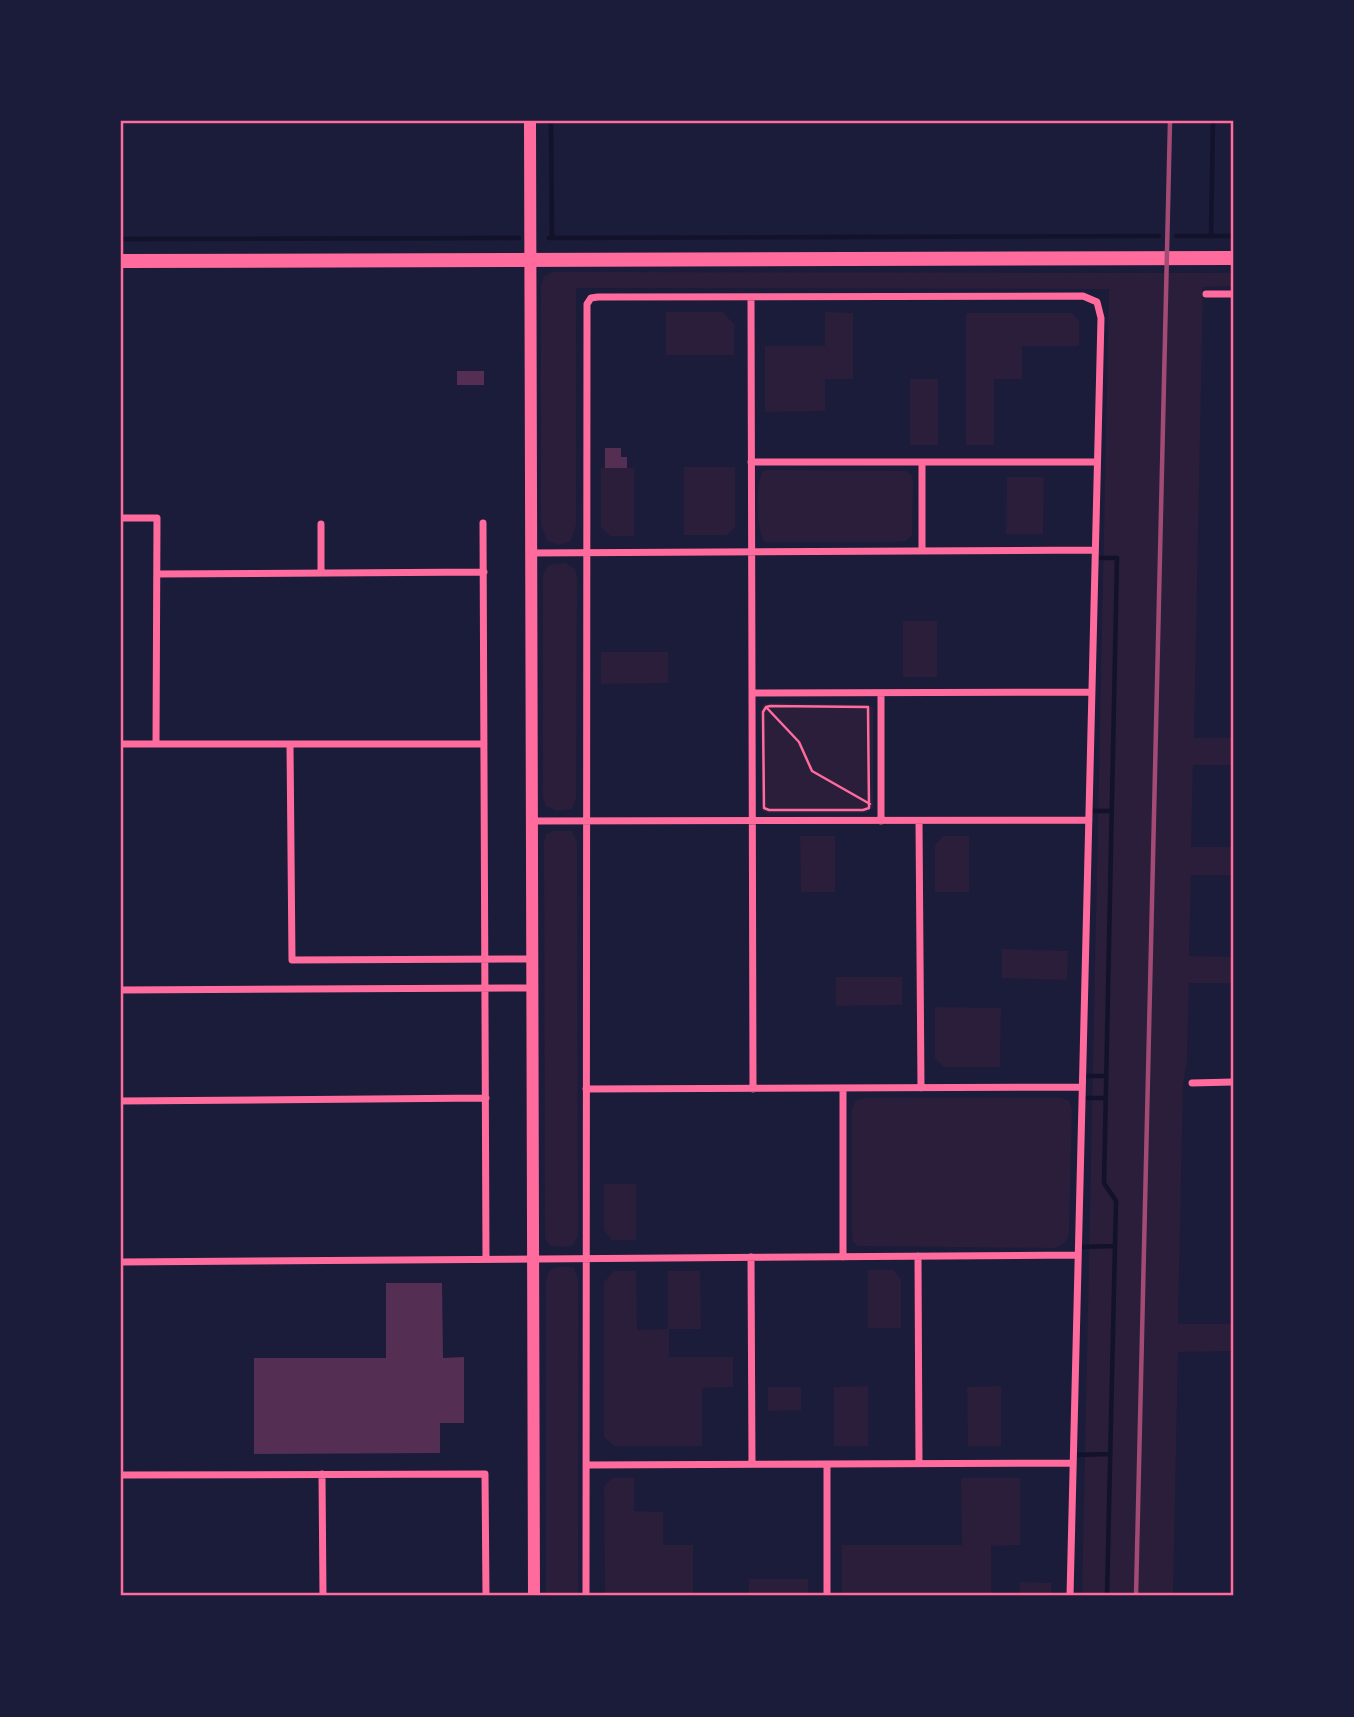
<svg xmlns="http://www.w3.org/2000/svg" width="1354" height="1717" viewBox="0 0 1354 1717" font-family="'Fira Sans',sans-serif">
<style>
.green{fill:#2a1e3b}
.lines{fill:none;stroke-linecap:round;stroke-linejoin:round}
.stream{stroke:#12122b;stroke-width:4.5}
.building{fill:#542f53}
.path{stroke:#ff6b9d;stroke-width:2.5}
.minor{stroke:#ff6b9d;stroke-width:7}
.secondary{stroke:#ff6b9d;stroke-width:12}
.primary{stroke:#ff6b9d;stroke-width:14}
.rail{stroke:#a44b75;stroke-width:4.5}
.neatline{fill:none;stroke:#ff6b9d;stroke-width:2.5}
</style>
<rect width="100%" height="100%" fill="#1b1b3a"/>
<path class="green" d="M553 272 1233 273V286L1203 287 1194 738H1233V765H1193L1191 847H1233V875H1191L1189 956 1233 957V983H1189L1187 1059 1183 1086 1178 1324H1233V1351L1178 1352 1173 1596H1082L1109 289 576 288V525L571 541 559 545 547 541 541 525V285L544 276Z
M666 312H723L734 324V355H666Z
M825 312 853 313V379H825V411L765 412V346H825Z
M966 313H1072L1079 321V346H1022V379H994V445H966Z
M910 379H938V445H910Z
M684 467H735V527L727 535H684Z
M601 468H634V536H610L601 527Z
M770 470 906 471 912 476 913 484 912 536 906 541 897 542H765C756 533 755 481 763 471Z
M1007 477H1044L1043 534H1006Z
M565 563 575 569 577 577 576 799 572 809 556 811 546 806 543 797V575L548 565Z
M903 621H937V677H903Z
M601 652H668V683L601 684Z
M768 703 870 705 873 709V807L867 813H766L762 811 760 711 763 704Z
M553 831H572L577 842 578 1236 573 1245 567 1247 550 1246 545 1238 544 843 546 834Z
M800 836H835V892H801Z
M943 836H969V892H935V845Z
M1002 949 1068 951 1067 980 1002 978Z
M836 977H902V1005L836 1006Z
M935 1007 1001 1008 1000 1067H944L935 1058Z
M864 1098H1061L1069 1101 1072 1109 1069 1233C1067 1242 1062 1247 1053 1248L858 1246 853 1242 852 1236V1110L855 1101Z
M604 1184H636V1240H612L604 1230Z
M567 1266 574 1268 578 1279V1596H546V1280L548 1273 553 1268Z
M868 1270H893L901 1279V1328H868Z
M614 1271H636L637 1330 668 1329V1271H700L701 1329H669V1357H733V1387L702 1388V1446H614L604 1437V1282Z
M868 1386V1446H834V1387Z
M1001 1386V1446H968L967 1387Z
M768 1387H801V1410L768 1411Z
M612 1478H634V1511L663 1512V1545H693V1596H605L604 1486Z
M961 1478H1020V1545L991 1546V1596H842V1545H962Z
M749 1579H808V1596H749Z
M1020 1582 1051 1583V1596H1020Z"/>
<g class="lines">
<path class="stream" d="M551 121 552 238
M1176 236H1233
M1211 236 1213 121
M549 238 1159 236
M121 239 519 238
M1095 558H1117L1104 1183 1116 1201 1107 1596
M1090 811H1112
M1083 1076H1106
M1082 1098H1106
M1079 1247 1115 1246
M1074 1455 1110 1454"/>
</g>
<path class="building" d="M457 371H484V385H457Z
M605 448H621V457H627V468H605Z
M386 1283H442L443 1358 464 1357V1423H440V1453L254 1454V1358H386Z"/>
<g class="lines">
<path class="path" d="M770 706 868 707 869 808 863 810H769L764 808 763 712 766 707Z
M766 707 799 742 812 771 870 804"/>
<path class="minor" d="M1206 294H1233
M751 297 753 1089
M751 462H1097
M121 518H157L156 744
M483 523 486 1259
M321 524V573
M922 551V462
M531 553 1095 550
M157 574 484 572
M752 693 1092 692
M881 693V821
M121 744H484
M290 744 292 960 532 959
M532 821 1089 820
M919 821 921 1088
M121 990 532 988
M1192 1083 1233 1082
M843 1088V1257
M586 1089 1082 1087
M121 1101 486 1098
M918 1256 919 1463
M751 1257 752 1464
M121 1262 1078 1255
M586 1465 1073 1463
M322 1474 323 1596
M121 1475 485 1474 486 1596
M586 1596 587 304 591 298 598 297 1083 296 1097 302 1101 318 1070 1596
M827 1596V1464"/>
<path class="secondary" d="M530 121 534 1596"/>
<path class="primary" d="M121 261 1233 258"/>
<path class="rail" d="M1136 1596 1170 121"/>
</g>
<rect width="1354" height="1717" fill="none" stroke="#1b1b3a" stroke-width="245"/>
<rect x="122" y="122" width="1110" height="1472" class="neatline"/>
</svg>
